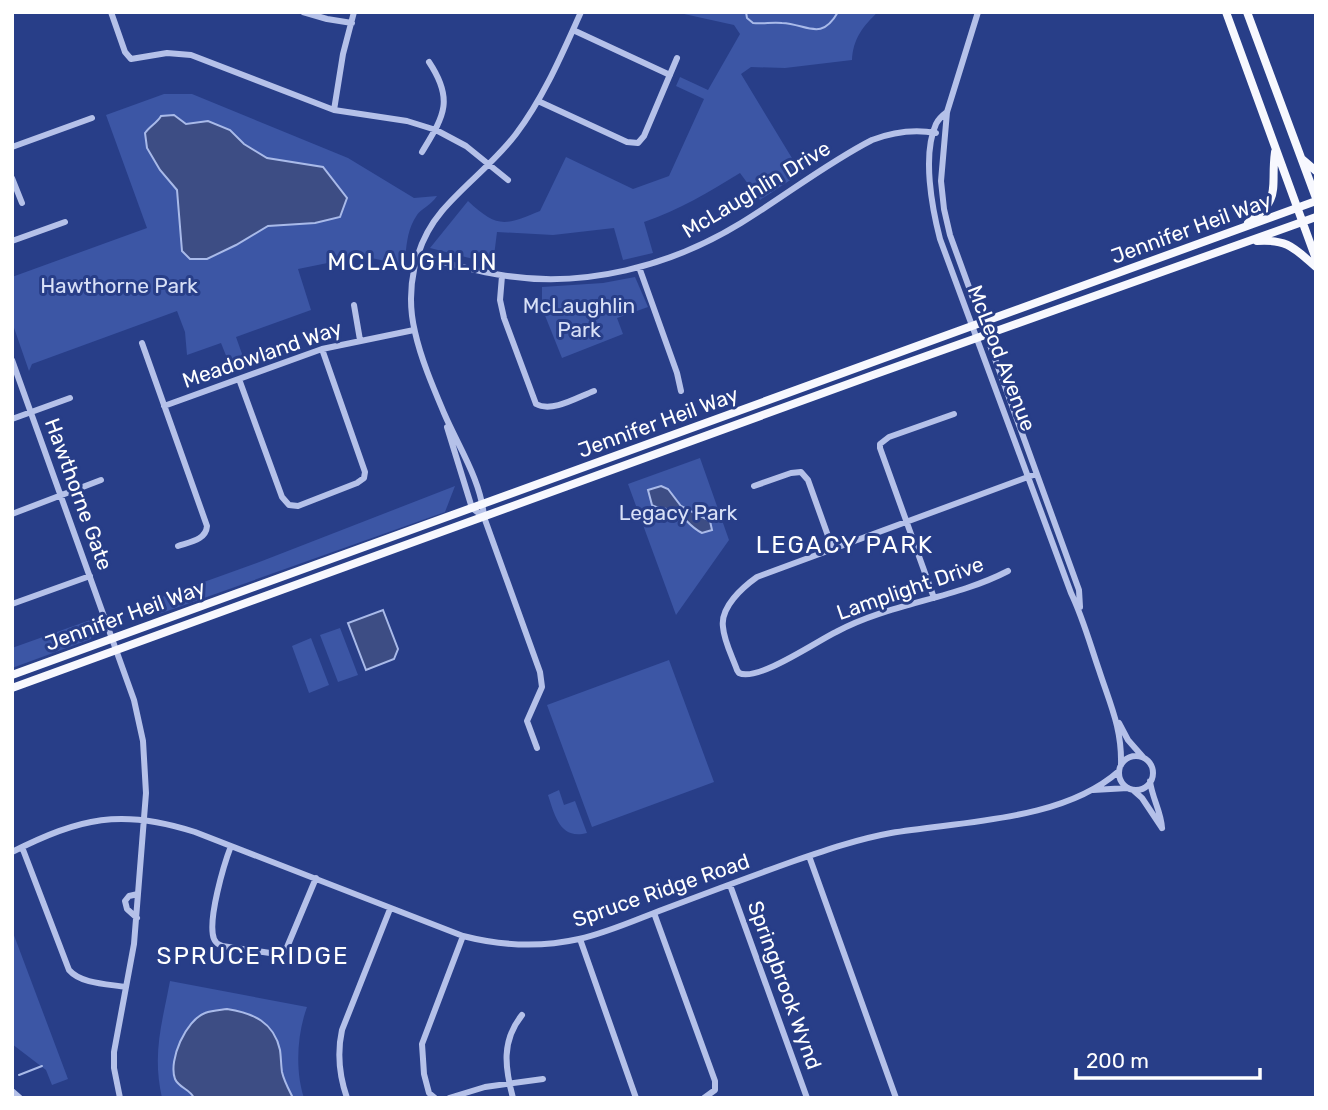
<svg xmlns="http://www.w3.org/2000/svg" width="1328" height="1110" viewBox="0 0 1328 1110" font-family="Rubik,sans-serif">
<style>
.green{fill:#3c56a5}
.water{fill:#3d4d84;stroke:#a9bae9;stroke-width:2}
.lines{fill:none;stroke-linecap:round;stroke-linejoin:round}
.stream{stroke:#a9bae9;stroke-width:2}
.minor{stroke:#b5c1e9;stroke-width:6}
.major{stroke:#f7f8fe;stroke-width:8}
.labels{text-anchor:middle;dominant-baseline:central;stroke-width:6;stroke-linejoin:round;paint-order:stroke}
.street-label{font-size:21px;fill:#fff;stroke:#283e88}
.park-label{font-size:21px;fill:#d8e0f7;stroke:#283e88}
.quarter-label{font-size:24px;letter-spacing:2px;fill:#fff;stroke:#283e88}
</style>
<rect width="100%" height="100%" fill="#283e88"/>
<path class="green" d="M675 12H878C863 26 853 39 852 60L785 68 751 67 741 74 801 173 760 200 740 173C709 192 679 210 644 222L653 253 623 260 614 228 553 235 497 232 493 264 430 248 468 201C497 228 504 226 540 211L566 157 633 189 669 176 704 99 676 86 680 77 708 90 740 34 734 25Z
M164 94H192L348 158 414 198 437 196C431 205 421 209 417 215 406 231 407 247 404 265L362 256 298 269 311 310 236 337 247 368 233 373 221 343 187 355 185 332 177 311 32 364 29 371 12 322V277L147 228 106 115Z
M635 277 648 307 617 318 623 334 562 358 542 308V287L603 283Z
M700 458 729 540 676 615 628 484Z
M455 486 445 512 159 614 154 600 262 561Z
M96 618 91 639 12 668V648Z
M340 628 358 675 338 682 320 635Z
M311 638 329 685 309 693 292 646Z
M669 660 714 782 592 827 547 705Z
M559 790 564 805 575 801 587 833C560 840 555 816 548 795Z
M12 930 68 1079 52 1085 46 1070 12 1044Z
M170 981 307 1007C297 1034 295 1071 304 1098H162C152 1053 162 1024 170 981Z"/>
<path class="water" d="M174 115 186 124 208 121 230 130 244 144 267 158 323 167 347 198 340 217 315 223 268 226 236 245 207 259H190L182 251 177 190 160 170 147 148 145 133C150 126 157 123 161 116Z
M661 486 668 489 681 506 710 521 712 530 702 533C688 526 685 516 674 511 667 508 659 509 652 505L648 490Z
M383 610 398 649 394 659 366 670 348 623Z
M227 1009C253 1013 274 1022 280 1050 281 1057 281 1065 282 1072 284 1081 289 1090 293 1098H194C190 1089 179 1088 175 1079 168 1060 186 1020 205 1013 212 1010 220 1010 227 1009Z"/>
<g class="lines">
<path class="stream" d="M746 12 747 18 753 23C763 24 772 22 782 23 807 24 821 42 838 12
M19 1075 42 1066"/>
<path class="minor" d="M111 12 125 52 131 59 167 53 191 55 334 110 407 121 436 130 466 146 508 180
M303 12 327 19 352 23
M978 12 947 112 941 181 944 209 950 235 1079 590 1080 607
M573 30 670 75
M538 101 627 142 638 143 644 136 677 58
M334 110 343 54 354 12
M947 112C943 115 938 120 936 124 922 155 932 208 940 239L1071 593C1083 618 1090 644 1099 670 1110 704 1122 728 1121 765
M12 147 92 118
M422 152C443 117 455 101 429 62
M12 178 22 203
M12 241 65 222
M417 256C445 262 473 271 501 275 584 289 671 266 741 223 785 196 827 163 872 140 893 132 914 129 936 133
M639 267 677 373 681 391
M502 276 500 300 504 318 536 404C552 413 578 397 594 391
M354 305 360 340
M142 343 207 526C206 540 190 542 178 546
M12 360 134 700 143 741 146 793 134 944 114 1052V1068L120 1098
M239 379 282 497 289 505 298 506 357 483 364 478 365 472 322 349
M164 406 322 349 414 330
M12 419 70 398
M447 427 472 508 484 517
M754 486 791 473 801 472 808 480 832 547
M12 514 101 480
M1008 571C954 599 890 603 836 632 817 641 758 682 739 673L737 670C732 656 724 641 723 627 720 607 743 587 757 577L1036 474
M934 598 880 448V444L889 437 954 414
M12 604 90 576
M1119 723 1128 740 1143 757
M537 748 527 721 542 687 540 672 484 517C481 480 458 446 444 413 433 387 421 359 415 332 405 291 414 244 442 211 465 184 494 163 516 134 544 97 562 54 581 12
M1119 773a17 17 0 1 1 34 0a17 17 0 1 1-34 0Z
M1150 781C1152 798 1161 811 1162 828
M1093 790 1128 788
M1133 790 1142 798 1162 828
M231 846C224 864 207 921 214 939 216 944 218 944 222 946L277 954 285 952 316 878
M22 847 69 970C81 984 108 984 126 987
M12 852C80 818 121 808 195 832L463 936C502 946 539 948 579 939 606 933 633 921 659 911 704 894 749 877 794 861 826 850 858 839 891 833 963 821 1063 821 1119 771
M809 856 896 1098
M730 885 807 1098
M654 913 715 1081V1090L704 1098
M137 918 127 909 125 901 129 896 138 894
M580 939 636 1098
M12 1091 20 1098
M347 1098C339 1075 337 1053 342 1030L390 909
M435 1098 429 1093 424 1074 422 1044 463 936
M449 1098 485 1087 543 1079
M513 1098C505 1068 501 1041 522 1015"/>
<path class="major" d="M1226 12 1316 259
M1247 12 1316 198
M1302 159 1316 171
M1248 223C1283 198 1270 188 1275 152
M1257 241C1288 239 1294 248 1316 267
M12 675 1316 201
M12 688 873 375 1316 217"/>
</g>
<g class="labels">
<g class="street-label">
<text transform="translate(756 189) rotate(-31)">McLaughlin Drive</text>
<text transform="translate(1191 228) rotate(-20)">Jennifer Heil Way</text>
<text transform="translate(262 354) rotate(-19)">Meadowland Way</text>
<text transform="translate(1002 358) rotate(69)">McLeod Avenue</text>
<text transform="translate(658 422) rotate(-20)">Jennifer Heil Way</text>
<text transform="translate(79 494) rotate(70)">Hawthorne Gate</text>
<text transform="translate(910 588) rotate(-19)">Lamplight Drive</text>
<text transform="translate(125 615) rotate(-20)">Jennifer Heil Way</text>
<text transform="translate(661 890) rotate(-19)">Spruce Ridge Road</text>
<text transform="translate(785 985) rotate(70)">Springbrook Wynd</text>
</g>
<g class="park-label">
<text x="119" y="285">Hawthorne Park</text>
<text x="579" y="305">McLaughlin<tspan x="579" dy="24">Park</tspan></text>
<text x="678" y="512">Legacy Park</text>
</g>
<g class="quarter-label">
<text x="413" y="262">MCLAUGHLIN</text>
<text x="845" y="545">LEGACY PARK</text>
<text x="253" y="956">SPRUCE RIDGE</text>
</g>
</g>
<rect width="1328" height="1110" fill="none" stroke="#ffffff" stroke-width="28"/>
<path d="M1076 1068v10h184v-10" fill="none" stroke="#ffffff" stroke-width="3.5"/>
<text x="1086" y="1068" font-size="21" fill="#ffffff" stroke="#283e88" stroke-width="5" paint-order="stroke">200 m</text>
</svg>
